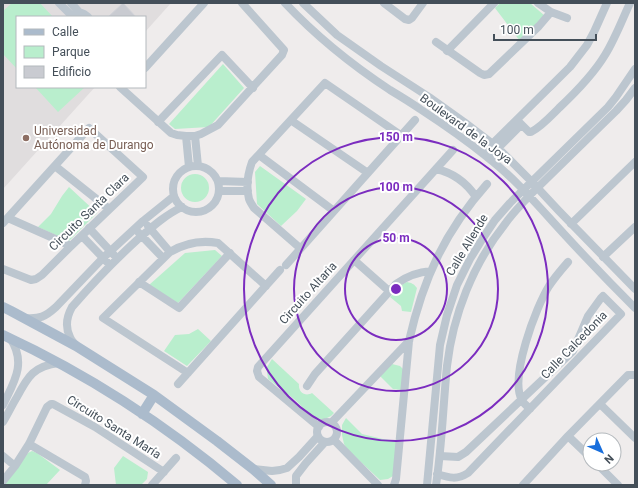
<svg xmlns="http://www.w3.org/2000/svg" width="638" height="488" viewBox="0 0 638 488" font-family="Roboto,sans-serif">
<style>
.education{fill:#e0ddde}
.green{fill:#b9eecd}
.building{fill:#c9cbd1;stroke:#d0d2d8}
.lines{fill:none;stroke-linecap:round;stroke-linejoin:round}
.minor{stroke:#bcc6cf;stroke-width:8}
.major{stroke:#abbbcc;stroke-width:10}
.ring{fill:none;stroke:#7b2cbf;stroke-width:2}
.education-dot{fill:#8d6e63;stroke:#fff;stroke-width:1.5}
.labels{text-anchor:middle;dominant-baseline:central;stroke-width:4;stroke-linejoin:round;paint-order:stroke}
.street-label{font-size:12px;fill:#444f59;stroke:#fff}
.education-label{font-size:12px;fill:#785e54;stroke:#fff;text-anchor:start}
.centre{fill:#7b2cbf;stroke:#fff;stroke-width:2}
.ring-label{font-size:12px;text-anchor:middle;font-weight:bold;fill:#7b2cbf;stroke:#fff;stroke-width:4;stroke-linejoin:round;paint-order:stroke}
</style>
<rect width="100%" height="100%" fill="#efecec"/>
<path class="education" d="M3 3H171L145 32V17H17V87H95L3 189Z"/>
<path class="green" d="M12 3H40L53 17H17V69L3 54V11Z
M500 3H530L545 16 520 41 495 8Z
M223 64 244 88 209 127 175 129 169 124Z
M35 87H85L58 112Z
M260 166 306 199 297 211 281 226 257 204 255 172Z
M181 188a14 14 0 1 1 28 0a14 14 0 1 1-28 0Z
M69 187 97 213 69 241 38 227 51 214 62 196Z
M215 250 222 256 178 303 149 285 185 253Z
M407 282C412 283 414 284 417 288L411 312 402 311 401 306 390 297 403 284Z
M198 329 211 341 187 366 164 351 175 335 189 334Z
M272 359 299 384C298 392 305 397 312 393L334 413 331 416 325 419H321L314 418 294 399 268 379 267 372V367Z
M392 364 400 366 404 370 402 390 393 389 380 376Z
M346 418 362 434 383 439 397 441 393 476 388 479 380 480 348 450 344 444 342 435V425Z
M32 451 37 453 60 470 46 485H3L28 453Z
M123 456 148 472 147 479 141 485H116L114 468Z"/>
<path class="building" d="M123 3 136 17H108Z"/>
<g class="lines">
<path class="minor" d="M59 3 73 17
M71 3 79 12
M285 3C316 36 352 65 390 90 400 96 410 102 420 109 443 124 466 140 487 157 516 179 539 207 564 234 587 259 611 284 635 308
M303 3 337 35 381 66 429 97 464 122 498 148 531 181 559 211 635 289
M384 3 405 19 409 20 412 18 423 3
M538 3 551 12 567 18
M73 17 75 14 79 12 84 14 88 17
M436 42 480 73 484 75 489 74 539 26 551 12
M447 51 494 3
M145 68 204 3
M120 87 171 133 177 135 186 136H195L201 134 218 125 282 55 284 50 242 3
M517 120 529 132H531C541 127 551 116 559 108 576 92 593 75 605 55 615 39 622 20 630 3
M292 121 368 173
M158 122 222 55 253 88
M186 136 189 167
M195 136 198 166
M483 153 570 67 587 45 594 32 607 3
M259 155 334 211
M488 158 521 125
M55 166 109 209
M173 189a23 23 0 1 1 46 0a23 23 0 1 1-46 0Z
M436 169C454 173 466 182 476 197
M218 181 248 182
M219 191H248
M8 218 71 246
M3 223 89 128 143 177 71 246 42 275 36 279 31 280 3 269
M571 224 635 162
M148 226 170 252
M89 228 114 255
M139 233 163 258
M82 236 107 262
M300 248 254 208C252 205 250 202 249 199 246 187 248 173 252 162L325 83 402 136
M603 257 635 227
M354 260 389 291
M286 265 415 120
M139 282 179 308 230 253
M25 318C40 319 45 317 56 307L103 258 143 221 174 196
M76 345C74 343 71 340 70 337 65 327 67 316 72 307 93 283 114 261 137 240 151 228 165 215 182 207
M188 373 103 318 170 252C185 243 201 240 218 243L266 286
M178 384 280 270
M307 386 315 374 396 284C407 276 417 272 431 271
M600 404 635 438
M3 405C14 382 27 363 10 338
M530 409C527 406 523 403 522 400 509 378 536 307 549 286 555 277 561 270 568 262
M317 432a10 10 0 1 1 20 0a10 10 0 1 1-20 0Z
M3 422C8 414 12 405 17 397 28 376 34 366 59 363
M331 423 409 341
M319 427 259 377 257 371 258 367 453 150
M568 436 590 457
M334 440 378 485
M29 444 85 477 86 481 85 485
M3 456 15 466
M597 464 618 485
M253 469 272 471 280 470 287 468 299 457 318 436
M437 474C450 478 457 480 468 473L621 314 603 296 601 298 588 316 573 351 466 452 458 457 440 456
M3 481 15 466 29 444 47 407 51 404H53L95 427 164 472
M152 485 176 458
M296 485V476L306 463 325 442
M394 485 396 479 409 341C423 279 445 231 487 184
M427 485 440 345 447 315 457 285 470 259 483 238 495 220 510 203 608 107 616 97 635 69
M436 485C442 446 443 406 447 366 453 315 473 264 505 224 512 214 521 205 529 196L616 111 626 100 635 88
M523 485 568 436 628 375H635"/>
<path class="major" d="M3 307 11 311 76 346 154 395 217 441 253 469 271 485
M3 335C87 374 166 425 237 485
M142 414 154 395"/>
</g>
<g class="ring">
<circle cx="396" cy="289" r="51"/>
<circle cx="396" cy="289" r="102"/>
<circle cx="396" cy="289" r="152"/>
</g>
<circle class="education-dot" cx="26" cy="138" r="4"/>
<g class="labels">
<g class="street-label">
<text transform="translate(466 129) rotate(36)">Boulevard de la Joya</text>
<text transform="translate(89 212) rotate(-44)">Circuito Santa Clara</text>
<text transform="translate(467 245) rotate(-59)">Calle Allende</text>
<text transform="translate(308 293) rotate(-48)">Circuito Altaria</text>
<text transform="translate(574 345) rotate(-46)">Calle Calcedonia</text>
<text transform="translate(114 427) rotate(32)">Circuito Santa María</text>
</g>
<g class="education-label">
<text x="34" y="131">Universidad<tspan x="34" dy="14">Autónoma de Durango</tspan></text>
</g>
</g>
<circle cx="396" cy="289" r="6" class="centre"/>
<g class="ring-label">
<text x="396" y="141">150 m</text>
<text x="396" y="191">100 m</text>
<text x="396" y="242">50 m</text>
</g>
<rect width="638" height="488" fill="none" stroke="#444f59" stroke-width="8"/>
<rect x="16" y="16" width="130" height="72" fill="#ffffff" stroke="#b4b9bd"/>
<rect x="24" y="29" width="20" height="6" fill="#abbbcc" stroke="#b4b9bd"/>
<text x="52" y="36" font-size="12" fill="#444f59">Calle</text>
<rect x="24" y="46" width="20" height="12" fill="#b9eecd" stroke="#b4b9bd"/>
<text x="52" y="56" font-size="12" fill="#444f59">Parque</text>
<rect x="24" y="66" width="20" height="12" fill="#c9cbd1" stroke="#b4b9bd"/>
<text x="52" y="76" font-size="12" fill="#444f59">Edificio</text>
<g transform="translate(602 452) rotate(135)"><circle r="19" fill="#ffffff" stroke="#b4b9bd"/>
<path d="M0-3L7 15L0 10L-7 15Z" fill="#186edc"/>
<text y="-6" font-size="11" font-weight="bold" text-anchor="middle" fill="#444f59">N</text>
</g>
<path d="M494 34v6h102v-6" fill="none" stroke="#444f59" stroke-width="2"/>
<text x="500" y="34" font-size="12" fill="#444f59" stroke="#ffffff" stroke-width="3" paint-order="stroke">100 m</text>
</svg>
